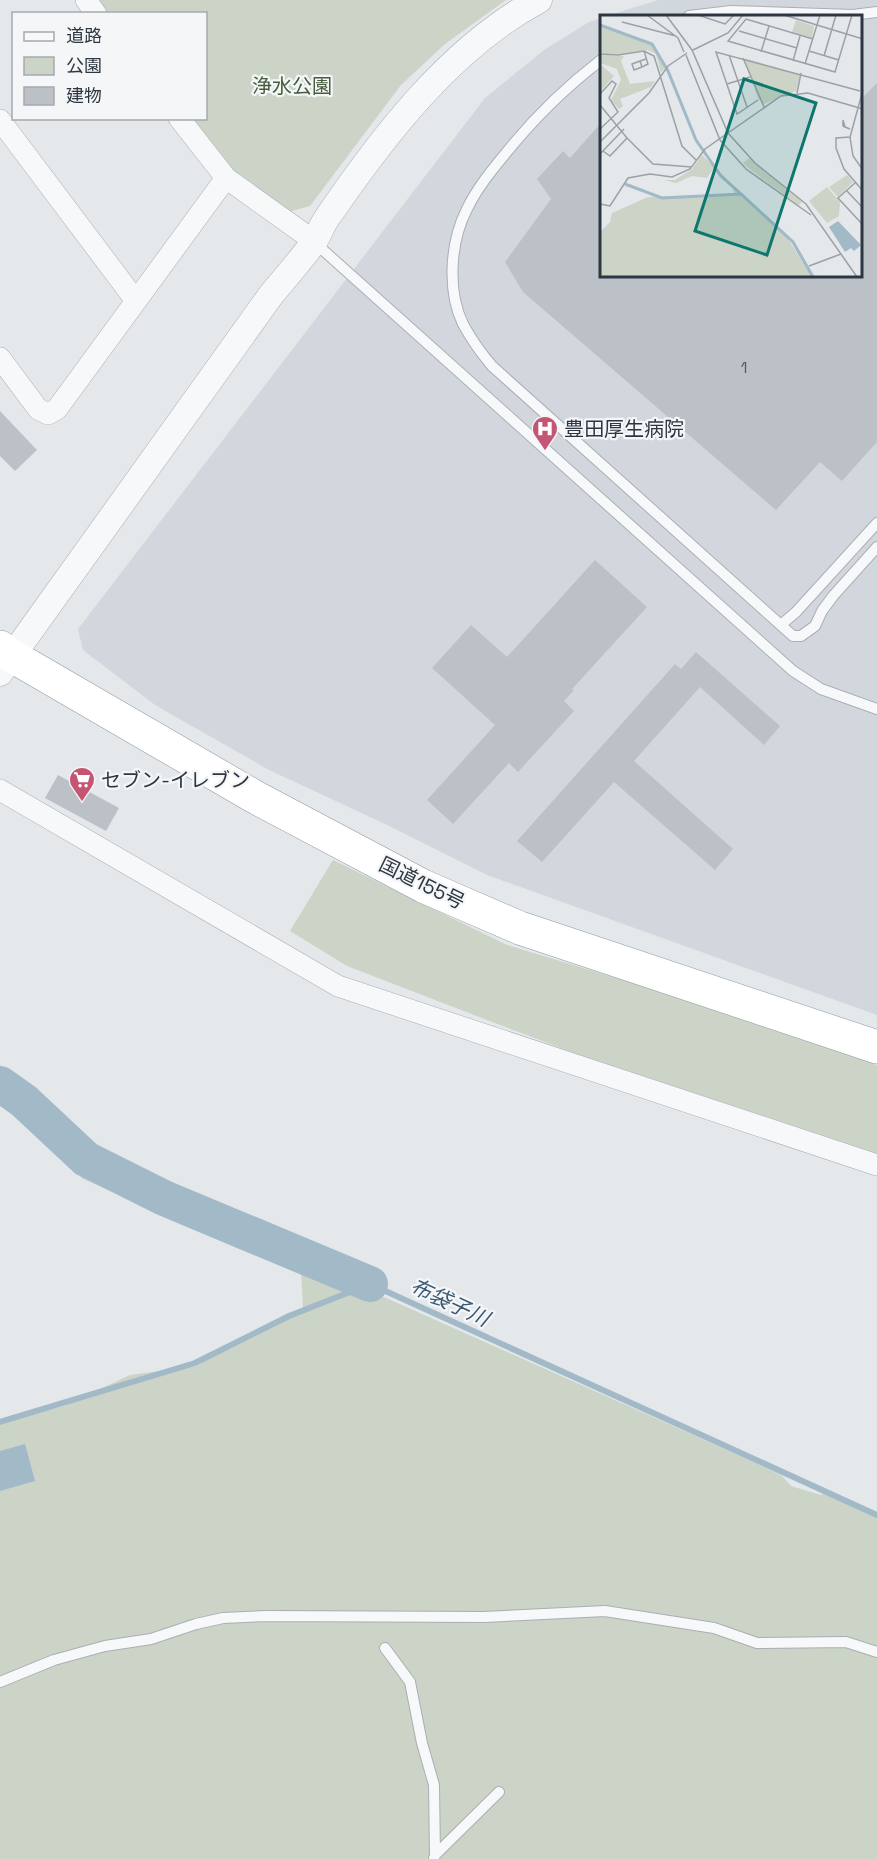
<svg xmlns="http://www.w3.org/2000/svg" width="877" height="1859" viewBox="0 0 877 1859" font-family="'Space Grotesk','Noto Sans JP',sans-serif">
<style>
.built{fill:#d2d7dd}
.green{fill:#cbd4c6}
.water{fill:#a2b9c8}
.lines{fill:none;stroke-linecap:round;stroke-linejoin:round}
.stream{stroke:#a2b9c8;stroke-width:6}
.river{stroke:#a2b9c8;stroke-width:36}
.building{fill:#bcc1c7}
.service-casing{stroke:#a9afb5;stroke-width:12}
.minor-casing{stroke:#a9afb5;stroke-width:22}
.tertiary-casing{stroke:#a9afb5;stroke-width:27}
.trunk-casing{stroke:#8d97a0;stroke-width:34}
.service{stroke:#f7f8f9;stroke-width:10}
.minor{stroke:#f7f8f9;stroke-width:21}
.tertiary{stroke:#f7f8f9;stroke-width:26}
.trunk{stroke:#fff;stroke-width:33}
.labels{text-anchor:middle;dominant-baseline:central;stroke-width:4.5;stroke-linejoin:round;paint-order:stroke}
.number-label{font-size:16px;fill:#515a63}
.park-label{font-size:20px;fill:#465d3b;stroke:#f4f6f8}
.poi-label{font-size:20px;fill:#2d3742;stroke:#f4f6f8;text-anchor:start}
.street-label{font-size:20px;fill:#2d3742;stroke:#f4f6f8}
.water-label{font-size:21px;font-style:italic;fill:#3a5a73;stroke:#f4f6f8}
.inset-river{fill:none;stroke:#a2b9c8;stroke-width:3}
.inset-road{fill:none;stroke:#9ba1a7;stroke-width:1.5}
.view{fill:#0f766e;fill-opacity:0.15;stroke:#0f766e;stroke-width:3}
.inset-edge{fill:none;stroke:#2d3742;stroke-width:3}
</style>
<rect width="100%" height="100%" fill="#e4e8eb"/>
<path class="built" d="M658 0H877V1015L487 875 385 824 269 770 155 705 83 650 78 629 485 98 544 50 589 22 601 18V276H860V16H607Z"/>
<path class="green" d="M93 0H506L445 44 401 85 310 206 285 213 225 170 185 119 206 118V14L104 13Z
M333 860 507 945 782 1028 877 1065V1154L569 1051 474 1015 347 966 290 931Z
M0 1065 97 1146 325 1257 375 1293 756 1463 782 1476 791 1486 821 1495 829 1491 877 1515V1859H0V1422L64 1406 130 1375 197 1366 262 1326 303 1310 301 1268 261 1236 164 1192 119 1195 81 1178 77 1143 39 1114 0 1102Z"/>
<path class="water" d="M25 1444 35 1481 0 1491V1451Z"/>
<g class="lines">
<path class="stream" d="M0 1422 195 1363 289 1316 370 1284 877 1515"/>
<path class="river" d="M0 1084 24 1101 86 1159 164 1198 370 1284"/>
</g>
<path class="building" d="M877 83V442L842 481 820 462 776 510 523 292 505 262 551 199 537 179 563 151 570 158 601 123V276H861V99Z
M0 411 37 450 15 471 0 456Z
M595 560 647 607 572 689 574 690 564 701 574 711 518 772 509 763 453 824 427 800 495 725 432 668 471 625 507 657Z
M696 652 780 726 764 745 700 687 634 761 733 849 715 870 614 782 542 862 517 841 675 664 681 669Z
M58 775 119 808 106 831 45 798Z"/>
<g class="lines">
<defs>
<path id="service" d="M689 16 731 11 853 15 877 12
M601 60C566 87 534 118 506 153 492 170 477 188 467 209 450 242 447 291 463 324 471 339 481 353 492 366L793 636H801L815 626 822 611 833 596 877 547
M314 242 793 671 821 689 877 709
M782 624 796 612 877 523
M385 1648 410 1682 422 1743 434 1785 435 1855
M0 1682 54 1660 105 1646 151 1639 196 1624 223 1618 266 1616 484 1617 605 1611 714 1628 757 1643 846 1642 877 1652
M434 1858 435 1855 499 1792"/>
<path id="minor" d="M86 0 96 14
M179 118 226 178 314 241
M0 120 136 301
M0 358 38 409 48 414 57 409 226 178
M0 790 338 986 877 1165"/>
<path id="tertiary" d="M0 673 271 295C285 278 301 260 314 242 319 234 322 225 327 218 383 136 451 47 539 0"/>
<path id="trunk" d="M0 647 12 656 255 797 423 886 520 928 877 1047"/>
</defs>
<use href="#service" class="service-casing"/>
<use href="#minor" class="minor-casing"/>
<use href="#tertiary" class="tertiary-casing"/>
<use href="#trunk" class="trunk-casing"/>
<use href="#service" class="service"/>
<use href="#minor" class="minor"/>
<use href="#tertiary" class="tertiary"/>
<use href="#trunk" class="trunk"/>
</g>
<defs>
<symbol id="hospital-pin" viewBox="-11 -11 22 30"><path d="M0 17L-7.5 6A9.5 9.5 0 1 1 7.5 6Z" fill="#c45573" stroke="#f4f6f8"/><path d="M-5-5h3v3.5h4V-5h3V5h-3V1.5h-4V5h-3Z" fill="#fff"/></symbol>
<symbol id="supermarket-pin" viewBox="-11 -11 22 30"><path d="M0 17L-7.5 6A9.5 9.5 0 1 1 7.5 6Z" fill="#c45573" stroke="#f4f6f8"/><path d="M-6-5.5h2.5l.6 2H6L4.5 2H-2.5L-4.4-4H-6ZM-1.5 3.2a1.3 1.3 0 1 0 .1 0ZM3 3.2a1.3 1.3 0 1 0 .1 0Z" fill="#fff"/></symbol>
</defs>
<g fill-rule="evenodd">
<use href="#hospital-pin" x="530" y="414" width="30" height="40"/>
<use href="#supermarket-pin" x="67" y="765" width="30" height="40"/>
</g>
<g class="labels">
<g class="number-label">
<text x="744" y="367">1</text>
</g>
<g class="park-label">
<text x="292" y="86">浄水公園</text>
</g>
<g class="poi-label">
<text x="564" y="429">豊田厚生病院</text>
<text x="101" y="780">セブン-イレブン</text>
</g>
<g class="street-label">
<text transform="translate(422 883) rotate(26)">国道155号</text>
</g>
<g class="water-label">
<text transform="translate(450 1302) rotate(25)">布袋子川</text>
</g>
</g>
<g transform="translate(600 15)">
<rect width="262" height="262" fill="#e4e8eb"/>
<path d="M196 5 214 11 212 23 192 17ZM0 11 51 29 65 52 61 58 56 39 48 35 13 40 0 38ZM0 40 24 41 21 46 30 69 55 66 51 72 20 84 23 91 19 94 11 85 21 65 17 54 0 48ZM144 43 200 59 196 76 164 89 158 84ZM0 49 14 61 0 77ZM102 140 187 222 212 262H0V217L10 207 12 198 48 182 134 179 133 172 114 153 107 163 92 161 76 168 64 165H75L92 154ZM149 143 202 187 198 191 147 152 143 148ZM247 160 253 167 238 182 229 172ZM227 172 240 187 239 201 227 208 209 186Z" fill="#cbd4c6"/>
<path d="M238 206 261 230 254 236 251 233 245 237 229 212Z" fill="#a2b9c8"/>
<path class="inset-river" d="M0 10 52 29 68 56 96 125 121 161 141 179M25 169 62 183 141 179 193 227 213 262"/>
<path class="inset-road" d="M47 0 78 23 84 37M66 0 92 35 128 118 155 148 206 189 257 262M98 0 125 9 134 0M184 0 263 24M22 7 76 21M139 16 197 33M213 24 146 4 128 26 235 57 252 0M93 35 128 18 143 0M44 36 48 49 42 52 40 46 46 44M209 36 239 45M161 37 169 11M0 39 18 40 44 36 54 41 82 131 96 145M86 40 120 125 146 154 211 200M129 40 147 92M224 41 236 0M143 43 164 92M40 46 32 49 34 55 42 52M193 46 200 21M205 49 220 0M127 69 150 62M263 75 250 122 253 141 263 155M197 78 201 58M0 79 12 66 16 69 9 83 18 97 0 114M158 85 137 99 116 37 260 76M0 90 27 123 10 141 3 136M245 112 243 105V111L245 112 250 114M250 122 236 123V133L244 154 263 176M27 123 53 149 92 152M0 127 49 78 68 51 87 38M0 139 24 114M255 168 238 183 263 210M246 175 263 193M0 189 10 191 28 163 50 159 72 162 90 154 105 134 181 81 208 78 263 94M209 251 241 239"/>
<path class="view" d="M144 64 216 88 167 240 95 216Z"/>
<rect width="262" height="262" class="inset-edge"/>
</g>
<rect x="12" y="12" width="195" height="108" fill="#f4f6f8" stroke="#a4aaaf" stroke-width="1.5"/>
<rect x="24" y="32" width="30" height="9" fill="#f7f8f9" stroke="#a4aaaf" stroke-width="1.5"/>
<text x="66" y="42" font-size="18" fill="#2d3742">道路</text>
<rect x="24" y="57" width="30" height="18" fill="#cbd4c6" stroke="#a4aaaf" stroke-width="1.5"/>
<text x="66" y="72" font-size="18" fill="#2d3742">公園</text>
<rect x="24" y="87" width="30" height="18" fill="#bcc1c7" stroke="#a4aaaf" stroke-width="1.5"/>
<text x="66" y="102" font-size="18" fill="#2d3742">建物</text>
</svg>
